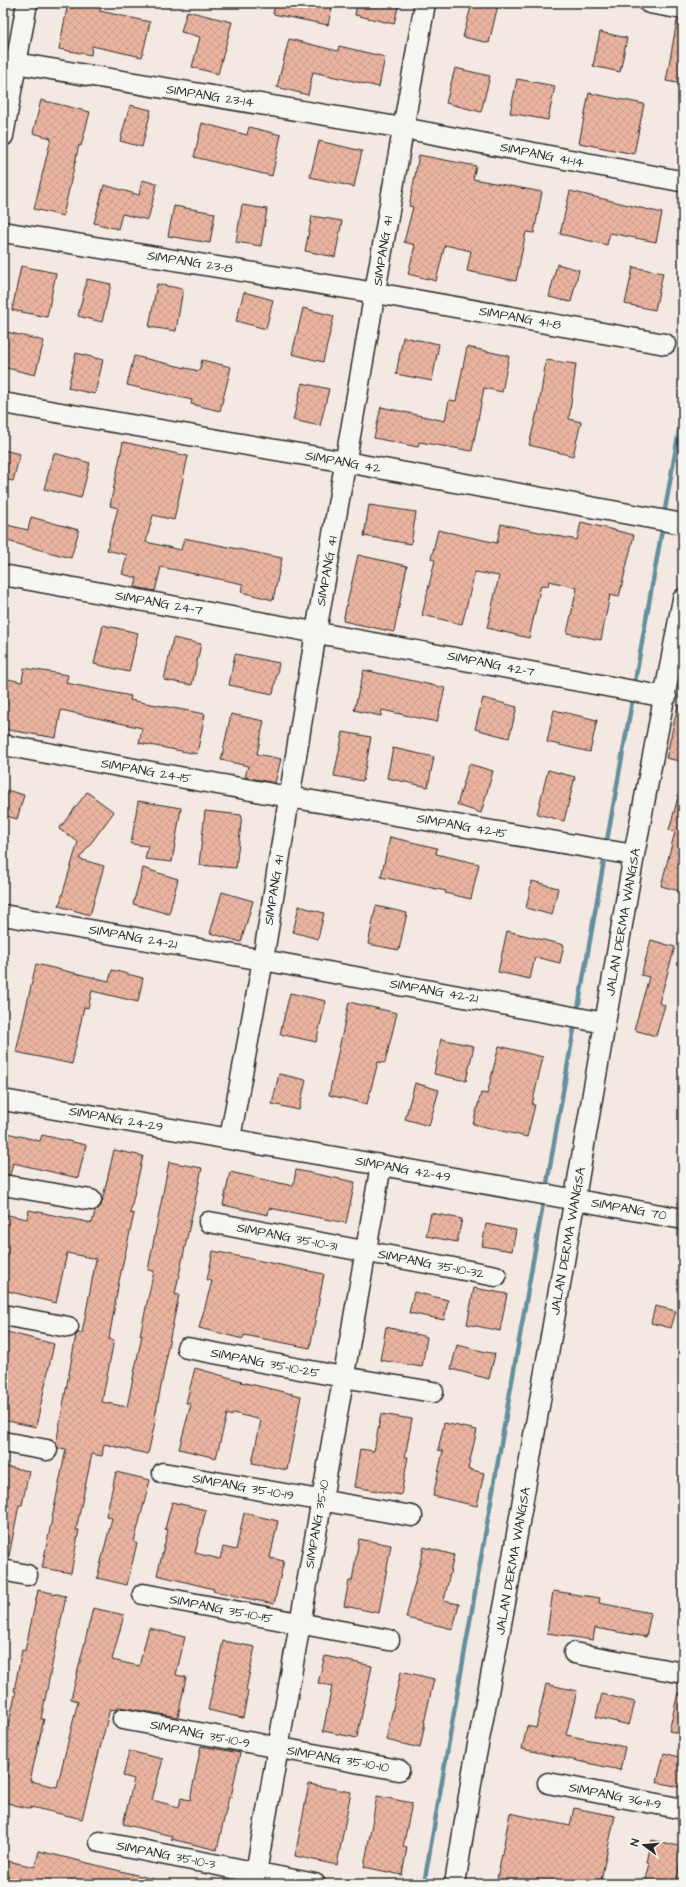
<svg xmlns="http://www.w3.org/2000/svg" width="686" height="1887" viewBox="0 0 686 1887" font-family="'Architects Daughter',sans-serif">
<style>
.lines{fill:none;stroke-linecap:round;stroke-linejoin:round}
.stream{stroke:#658f9f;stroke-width:4.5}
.building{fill:url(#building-cross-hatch);stroke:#2b2b2b}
.minor-casing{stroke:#2b2b2b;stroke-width:23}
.minor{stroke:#f6f6f2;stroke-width:20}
.labels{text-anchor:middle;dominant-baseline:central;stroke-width:3.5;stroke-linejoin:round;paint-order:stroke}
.street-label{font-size:13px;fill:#2b2b2b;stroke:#f6f6f2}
</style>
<defs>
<pattern id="building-cross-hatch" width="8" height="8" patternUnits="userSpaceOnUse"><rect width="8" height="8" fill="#ebb4a0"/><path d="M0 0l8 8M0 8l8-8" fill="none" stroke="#ca9b8a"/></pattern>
</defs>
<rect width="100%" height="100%" fill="#f4e9e2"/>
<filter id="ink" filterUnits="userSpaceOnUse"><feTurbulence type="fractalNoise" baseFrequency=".025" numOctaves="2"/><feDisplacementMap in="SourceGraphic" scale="8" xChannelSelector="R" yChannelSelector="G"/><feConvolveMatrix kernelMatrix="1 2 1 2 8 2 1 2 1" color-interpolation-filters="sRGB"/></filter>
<g filter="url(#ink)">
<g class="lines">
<path class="stream" d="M664 515 683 409
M634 687 663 524
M606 846 633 696
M577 1014 605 855
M546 1189 575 1023
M424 1884 544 1198"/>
</g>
<path class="building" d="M68 3H101L100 11 150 22 142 57 92 46 91 55 59 49Z
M275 3H333L328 25 273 14Z
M357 3H399L394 24 355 15Z
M472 3H487L498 5 489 43 463 37Z
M187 11 232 22 218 74 192 67 200 37 181 32Z
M677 21 683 22V84L666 81Z
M600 32 627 38 620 72 593 66Z
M289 39 338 51 339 46 385 57 379 87 313 72 308 95 277 87Z
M455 68 490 76 481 112 446 103Z
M517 79 555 86 548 120 510 113Z
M589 93 644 104 634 154 579 143Z
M41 100 90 112 81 146 79 145 63 216 34 209 51 138 33 133Z
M130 105 151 110 142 147 120 141Z
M202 123 247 135 249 127 281 135 272 176 194 157Z
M319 141 362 151 354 187 310 177Z
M419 155 476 166 473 179 542 192 534 233 526 232 516 281 467 271 471 251 445 245 436 281 408 274 415 245 404 242 413 207 409 206Z
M142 180 157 184 148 220 122 214 118 229 94 223 104 185 139 195Z
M570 191 662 213 656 242 610 233 607 245 560 234Z
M242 205 267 209 261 246 236 242Z
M174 206 215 213 210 243 168 236Z
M312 216 342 221 335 257 305 251Z
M557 264 579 270 571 302 549 297Z
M21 266 56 273 47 317 12 310Z
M633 267 663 273 655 310 625 304Z
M87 279 111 284 102 322 78 316Z
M157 284 183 289 176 331 149 327Z
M244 292 273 300 266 329 236 321Z
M303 308 334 316 323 362 292 354Z
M7 332 44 341 35 375 3 367V348Z
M403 337 439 344 432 381 396 374Z
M467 347 509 356 502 392 484 388 472 451 419 442 418 447 374 438 381 407 445 421 449 400 456 401Z
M76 353 103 360 95 394 68 388Z
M134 356 199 371 202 360 231 367 220 411 191 404 192 400 127 385Z
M546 360 576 364 569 419 581 422 573 456 529 445 537 412H538Z
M302 383 329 389 320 426 293 420Z
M123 442 188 456 174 520 153 515 146 542 181 550 184 538 282 558 273 600 241 592 243 584 161 567 155 591 135 587 137 578 122 574 127 555 107 550 118 508 110 506Z
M3 450 20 454 13 481 3 479Z
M54 453 90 463 81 498 44 489Z
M369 505 416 512 411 544 364 536Z
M31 517 79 530 71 558 3 540V524L28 530Z
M581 522 634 535 619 597 610 595 601 640 567 633 577 588 549 581 548 586 541 585 529 638 487 628 499 576 475 572 462 624 422 615 435 560 431 559 438 530 497 543 501 524 577 540Z
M358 555 407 566 394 632 343 621Z
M103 625 138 633 129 672 94 664Z
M173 638 201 644 192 685 164 680Z
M235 654 279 663 273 694 229 685Z
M24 668 68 675 66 683 131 696 130 700 205 714 197 754 139 743 142 728 61 710 56 738 3 729V678L22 682Z
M364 670 445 688 437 722 382 710 381 716 354 710Z
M483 698 517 707 509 738 475 729Z
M678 705 683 706V762L666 758Z
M554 710 597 720 590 752 547 742Z
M231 714 264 721 257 754 281 759 275 783 245 777 248 766 221 760Z
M343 732 371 737 363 781 334 776Z
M393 748 434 757 428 787 387 778Z
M469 764 493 771 481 813 457 805Z
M548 770 575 777 564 821 537 814Z
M3 789 24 795 17 819 3 815Z
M87 792 114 812 79 859 104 866 90 915 59 906 78 842 59 829Z
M679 794 683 795V892L661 886 675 832 669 830Z
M138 801 181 808 172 862 145 859 148 846 131 844Z
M205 811 242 815 236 868 199 865Z
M390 837 437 848 436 854 479 864 471 899 445 893 446 891 381 877Z
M143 868 178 879 169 914 133 904Z
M532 881 558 888 552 915 526 908Z
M222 892 253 901 241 942 210 933Z
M299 906 324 913 318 939 293 932Z
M376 906 407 913 399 950 368 944Z
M507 931 564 945 560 963 535 957 530 979 498 972Z
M651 940 675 947 659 1003 665 1005 656 1036 634 1030 649 977 641 975Z
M36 964 109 981 112 970 143 978 138 1002 92 991 88 1008 84 1007 72 1064 16 1052Z
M290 993 326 1001 316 1042 280 1034Z
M349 1002 397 1013 385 1063 378 1062 367 1104 329 1095Z
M441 1039 474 1046 466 1081 434 1074Z
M499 1046 543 1057 532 1105H535L527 1137 473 1124 481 1093 487 1094Z
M279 1074 306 1080 299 1110 272 1104Z
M415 1083 439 1090 429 1126 405 1119Z
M3 1132 40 1141 42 1135 86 1145 78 1178 13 1163 10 1175 3 1174Z
M114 1150 143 1156 130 1213 134 1214 119 1281 109 1339 114 1340 102 1402 127 1407 142 1335H140L154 1271 148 1270 169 1162 202 1168 175 1294 179 1295 166 1356H167L155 1417 156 1418 148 1454 104 1444 102 1456 92 1454 76 1530H79L71 1573 42 1568 66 1449 58 1448 56 1444 76 1335 78 1333H82L96 1259 67 1253 56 1303 3 1290V1214L27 1219 29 1210 92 1223 95 1211 101 1206Z
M296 1170 355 1182 346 1223 269 1208 268 1215 223 1205 230 1172 293 1186Z
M431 1213 462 1219 457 1242 426 1236Z
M486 1224 516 1230 512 1251 482 1246Z
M213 1251 324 1274 310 1348 244 1335 243 1339 199 1328 212 1281 207 1280Z
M474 1288 507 1294 500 1331 467 1324Z
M414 1292 448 1300 444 1320 409 1313Z
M655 1306 676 1311 671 1328 651 1323Z
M386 1327 427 1337 422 1367 380 1360Z
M3 1331 54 1344 36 1427 3 1420Z
M457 1345 495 1354 489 1379 451 1369Z
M195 1368 242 1381 241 1382 301 1396 287 1470 252 1463 261 1420 233 1413 232 1416 227 1414 216 1458 179 1449 191 1404 186 1403Z
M381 1414 412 1419 405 1457H408L401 1495 354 1487 360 1449 374 1451Z
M444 1423 477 1430 468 1469 484 1473 477 1506 433 1496 443 1451 438 1450Z
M3 1466 29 1471 22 1505H19L9 1556H3Z
M116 1472 150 1480 134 1542 137 1543 127 1585 97 1578 112 1518 106 1516Z
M172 1502 206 1510 195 1553 220 1559 223 1547 236 1550 244 1513 278 1521 270 1558 284 1561 274 1604 213 1591 214 1589 157 1575 168 1530 165 1529Z
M359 1539 391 1545 379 1613 344 1606 349 1581H352Z
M424 1547 454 1555 444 1601 459 1604 453 1629 406 1618Z
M38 1590 66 1596 41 1719H44L30 1781 57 1787 78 1701 71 1699 93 1608 124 1615 112 1660 139 1666 149 1628 185 1637 176 1675 186 1677 178 1717 125 1708 118 1707 116 1710 110 1709 82 1819 31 1807V1809L3 1802V1791L10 1759 3 1757V1748L16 1691H14L22 1650 25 1651Z
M553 1591 600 1598 599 1603 651 1613 646 1637 595 1628 593 1640 547 1633Z
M223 1641 255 1647 246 1690 248 1691 243 1718 208 1710Z
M325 1656 372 1666 357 1738 323 1731 332 1686 318 1683Z
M401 1671 434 1679 424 1723H425L420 1748 386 1740Z
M546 1684 577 1691 566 1735 625 1747 620 1770 522 1749 527 1726 536 1728Z
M678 1693 683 1694V1734L669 1731Z
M602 1694 635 1702 629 1725 596 1717Z
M201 1746 240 1753 231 1797H229L217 1850 171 1839 172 1836 123 1824 134 1779 123 1776 129 1751 163 1759 152 1800 179 1807 181 1798 190 1800Z
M664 1753 683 1758V1788L657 1782Z
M309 1784 351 1792 337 1865 295 1856Z
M377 1796 412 1803 403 1847 407 1848 402 1875 364 1867Z
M574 1808 615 1816 600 1884H496L510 1813 570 1826Z
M652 1840 683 1847 676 1884H645L650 1863 647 1862Z
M39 1851 153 1879 152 1884H3V1860L35 1867Z"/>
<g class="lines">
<defs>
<path id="minor" d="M649 3 683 9
M3 61 403 128 680 181
M3 136 27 3
M3 232 376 293 665 344
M3 403 346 462 683 524
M3 575 666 697
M3 745 289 797 634 855
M3 915 263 960 605 1023
M3 1100 381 1165 683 1219
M230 1138 263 960 316 632 425 3
M3 1185 91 1200
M209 1222 496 1276
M3 1315 68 1327
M187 1348 343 1377 433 1392
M3 1442 47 1450
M163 1473 412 1516
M3 1570 27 1575
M143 1594 389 1640
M574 1653 683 1673
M123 1719 399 1770
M548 1783 683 1809
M100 1842 315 1884
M254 1884 381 1165
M455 1884 473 1771 507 1592 634 855 683 599"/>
</defs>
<use href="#minor" class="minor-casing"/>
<use href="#minor" class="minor"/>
</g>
</g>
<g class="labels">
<g class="street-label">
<text transform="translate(210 96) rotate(9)">SIMPANG 23-14</text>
<text transform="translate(542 155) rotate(11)">SIMPANG 41-14</text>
<text transform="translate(383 251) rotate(-81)">SIMPANG 41</text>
<text transform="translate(190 262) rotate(9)">SIMPANG 23-8</text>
<text transform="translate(520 318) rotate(10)">SIMPANG 41-8</text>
<text transform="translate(343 462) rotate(10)">SIMPANG 42</text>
<text transform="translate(327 571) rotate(-80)">SIMPANG 41</text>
<text transform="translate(159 603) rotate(10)">SIMPANG 24-7</text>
<text transform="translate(491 664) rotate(11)">SIMPANG 42-7</text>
<text transform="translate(146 771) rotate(10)">SIMPANG 24-15</text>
<text transform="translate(462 826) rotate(10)">SIMPANG 42-15</text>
<text transform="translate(274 890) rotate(-81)">SIMPANG 41</text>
<text transform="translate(623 922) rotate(-80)">JALAN DERMA WANGSA</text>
<text transform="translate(133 937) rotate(10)">SIMPANG 24-21</text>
<text transform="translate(434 991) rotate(10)">SIMPANG 42-21</text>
<text transform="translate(116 1119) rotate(10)">SIMPANG 24-29</text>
<text transform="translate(403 1169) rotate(10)">SIMPANG 42-49</text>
<text transform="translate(629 1209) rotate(10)">SIMPANG 70</text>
<text transform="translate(287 1237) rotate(11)">SIMPANG 35-10-31</text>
<text transform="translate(568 1241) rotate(-80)">JALAN DERMA WANGSA</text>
<text transform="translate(431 1264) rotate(11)">SIMPANG 35-10-32</text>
<text transform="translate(265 1363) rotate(11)">SIMPANG 35-10-25</text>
<text transform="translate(243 1487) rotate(10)">SIMPANG 35-10-19</text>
<text transform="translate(317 1524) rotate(-80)">SIMPANG 35-10</text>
<text transform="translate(513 1561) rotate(-80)">JALAN DERMA WANGSA</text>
<text transform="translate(221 1609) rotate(11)">SIMPANG 35-10-15</text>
<text transform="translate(200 1734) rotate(11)">SIMPANG 35-10-9</text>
<text transform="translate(338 1759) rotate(10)">SIMPANG 35-10-10</text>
<text transform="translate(615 1796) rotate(11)">SIMPANG 36-11-9</text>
<text transform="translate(166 1855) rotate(11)">SIMPANG 35-10-3</text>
</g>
</g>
<rect width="686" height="1887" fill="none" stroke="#f6f6f2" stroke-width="16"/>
<rect x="8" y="8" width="670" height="1871" fill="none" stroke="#2b2b2b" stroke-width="1.5" filter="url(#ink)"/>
<g transform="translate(644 1845) rotate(286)" stroke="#f6f6f2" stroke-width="3" paint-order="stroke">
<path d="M0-3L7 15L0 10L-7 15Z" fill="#2b2b2b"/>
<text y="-6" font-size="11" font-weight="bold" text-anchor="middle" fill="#2b2b2b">N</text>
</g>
</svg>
